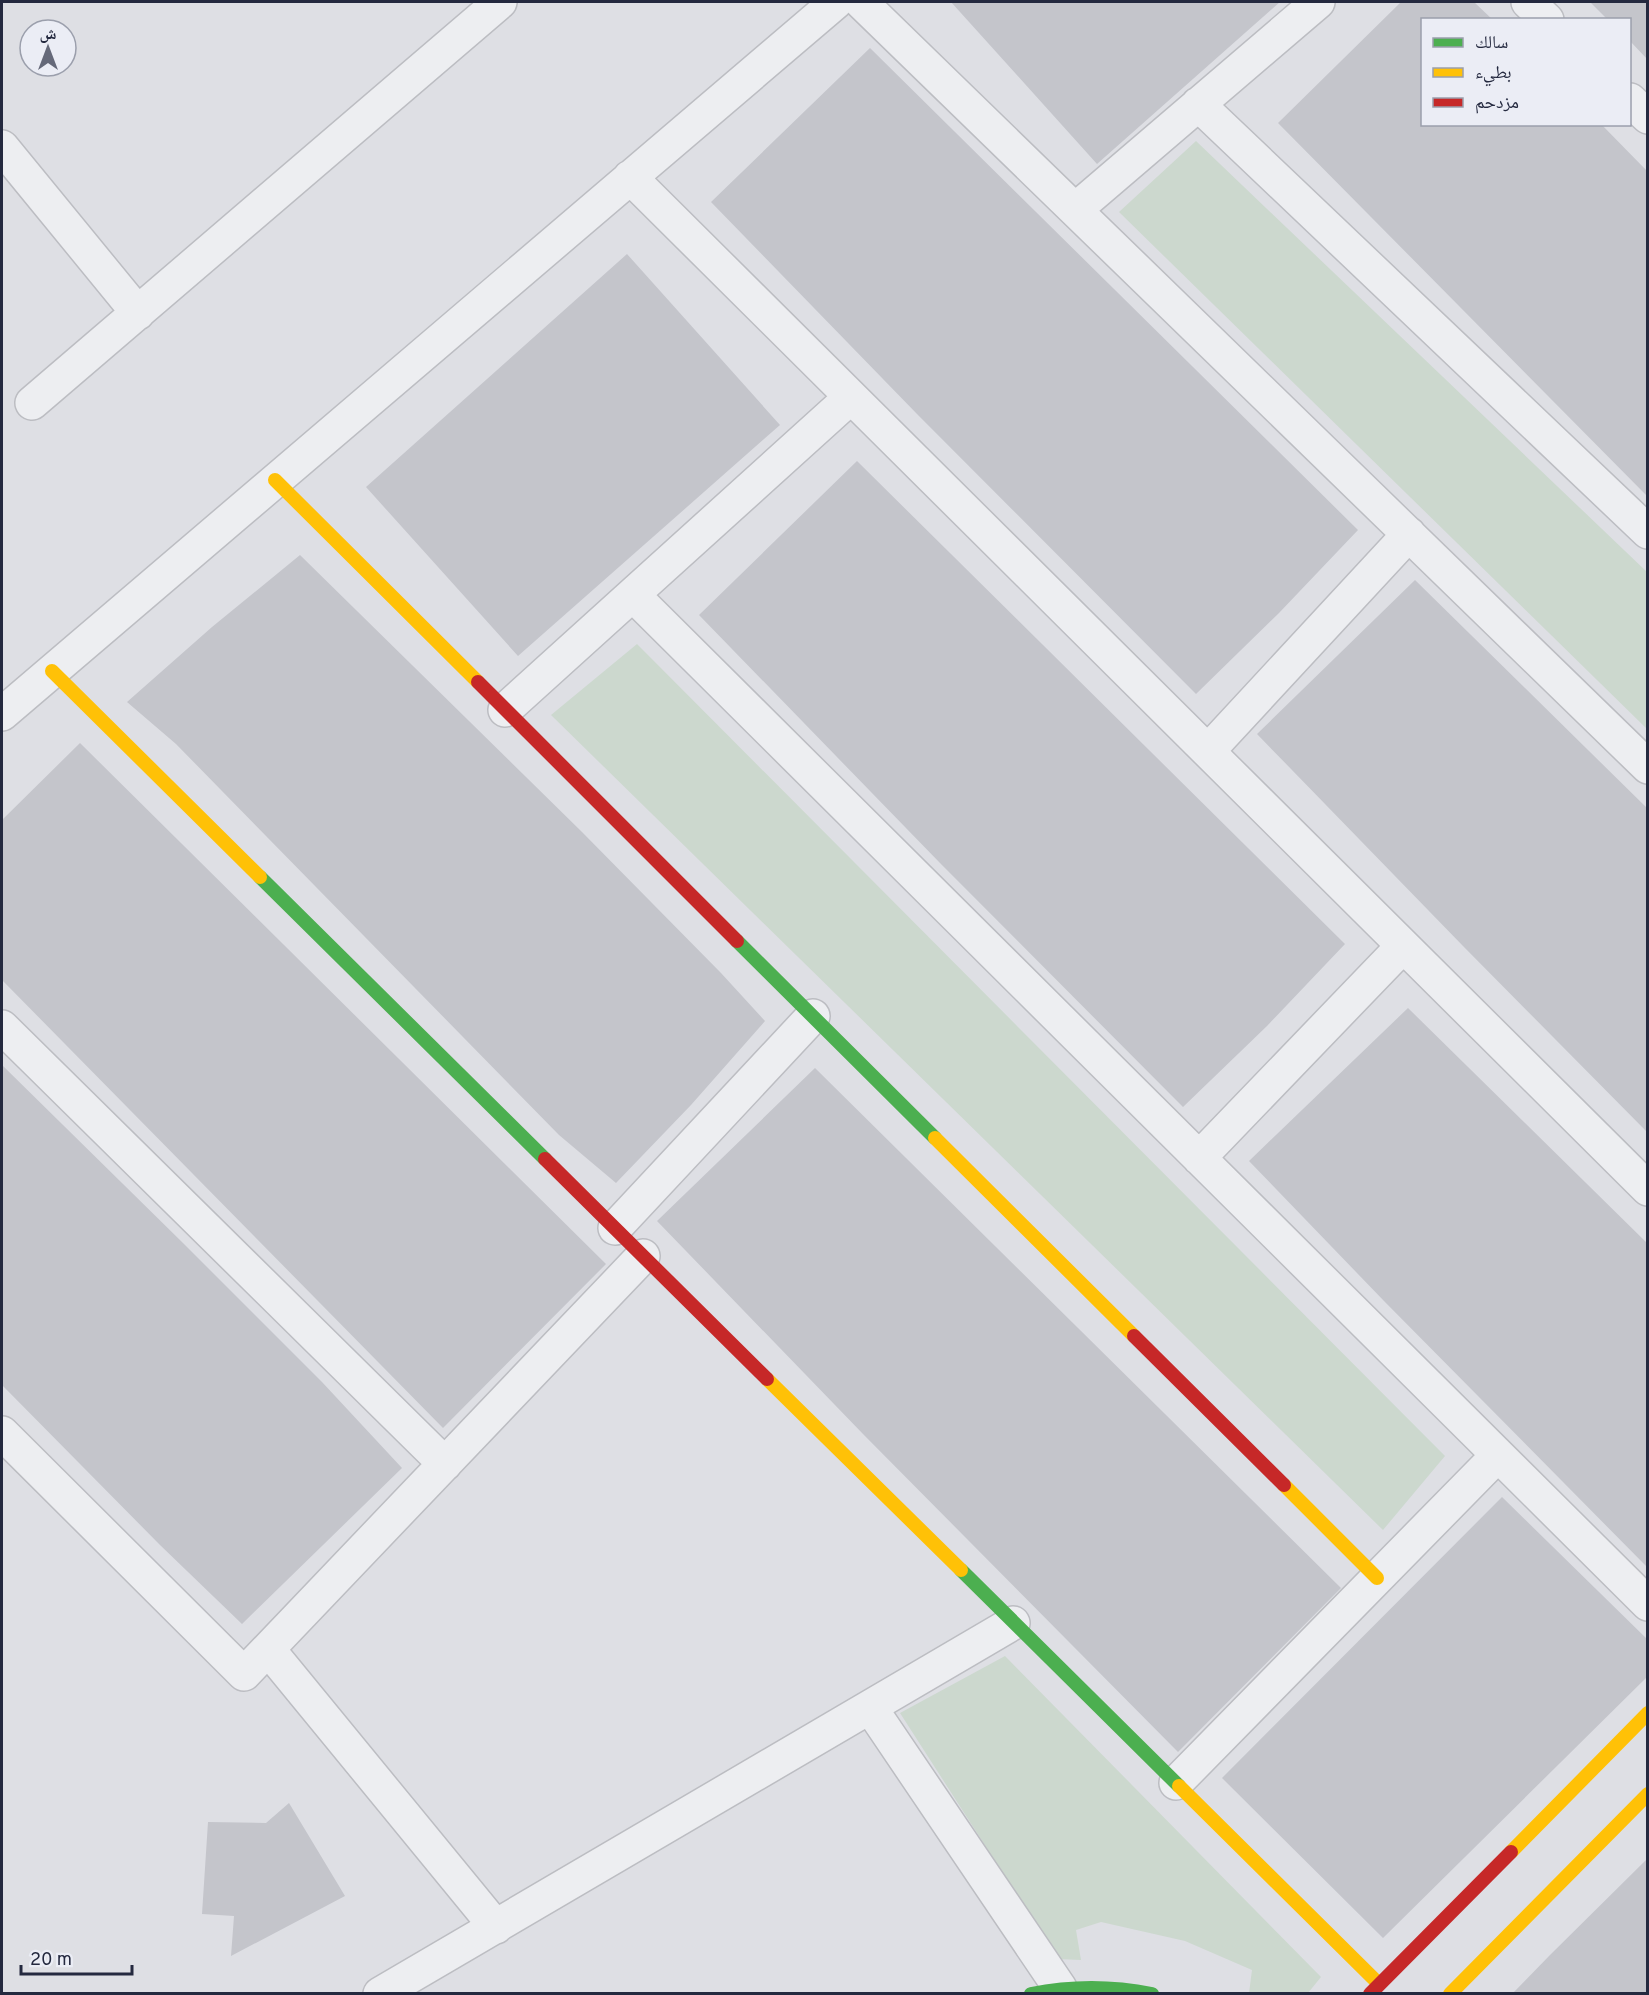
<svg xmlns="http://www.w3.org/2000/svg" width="1649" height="1995" viewBox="0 0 1649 1995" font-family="Overpass,'Noto Naskh Arabic',sans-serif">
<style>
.green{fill:#ccd8ce}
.building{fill:#c4c5cb}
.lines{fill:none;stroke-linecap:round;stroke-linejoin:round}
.street-casing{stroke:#bcbdc2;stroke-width:36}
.street{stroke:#edeef1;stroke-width:33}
.fast{stroke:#4caf50;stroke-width:14}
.slow{stroke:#ffc107;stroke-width:14}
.jam{stroke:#c62828;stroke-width:14}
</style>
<rect width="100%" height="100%" fill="#dedfe4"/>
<path class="green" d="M1196 141 1647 572V729L1119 212Z
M637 644 1445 1456 1383 1530 551 715Z
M1005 1656 1321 1977 1308 1993H1249L1252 1970 1185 1941 1101 1922 1076 1930 1081 1960 1058 1959 900 1713Z"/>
<path class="building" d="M951 2H1280L1097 164Z
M1401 2H1474L1493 20H1422V124H1601L1647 171V496L1278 123Z
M1590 2H1647V59L1630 41V20H1608Z
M870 48 1358 530 1279 613 1196 694 917 414 711 202Z
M627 254 780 425 518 656 366 487Z
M857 461 1345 944 1267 1026 1183 1107 940 863 699 615Z
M300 555 582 832 721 973 765 1021 691 1105 616 1183 559 1135 176 744 127 702 212 627Z
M1415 580 1647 808V1132L1463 946 1257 734Z
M80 743 606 1264 443 1428 2 980V820Z
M1408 1008 1647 1243V1567L1384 1301 1249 1161Z
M2 1065 183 1243 322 1382 402 1468 242 1624 160 1545 2 1385Z
M815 1068 1341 1588 1178 1752 863 1434 657 1221Z
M1502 1497 1647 1639V1677L1383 1938 1222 1778Z
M289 1803 345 1896 231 1956 234 1916 202 1914 208 1822 266 1823Z
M1647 1859V1994H1512L1550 1955Z"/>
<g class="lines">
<defs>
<path id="street" d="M861 2 1648 767
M1528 2 1547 20
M1630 100 1648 117
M1198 104 1648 532
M2 147 138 313
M630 177 1648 1189
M1075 210 1318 2
M32 403 500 2
M633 595 1648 1604
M505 710 851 397
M2 714 836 2
M1208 751 1409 534
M2 1027 445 1464
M1199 1158 1403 946
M615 1228 813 1016
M2 1433 244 1674 643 1256
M268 1649 496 1927
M870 1707 1060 1988
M1176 1783 1497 1456
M380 1994 1013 1623"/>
</defs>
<use href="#street" class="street-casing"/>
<use href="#street" class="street"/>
<path class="fast" d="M260 877 545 1159
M737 941 935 1138
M961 1570 1179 1786
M1031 1994C1072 1986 1111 1986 1152 1994"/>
<path class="slow" d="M275 480 478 682
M52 671 260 877
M935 1138 1134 1336
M767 1379 961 1570
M1284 1485 1377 1578
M1179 1786 1379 1984
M1511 1852 1648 1713
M1450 1994 1648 1794"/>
<path class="jam" d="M478 682 737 941
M545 1159 767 1379
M1134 1336 1284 1485
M1370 1994 1511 1852"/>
</g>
<rect width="1649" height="1995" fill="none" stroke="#24293f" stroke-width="6"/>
<rect x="1421" y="18" width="210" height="108" fill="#ebedf5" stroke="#9b9fac" stroke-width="1.5"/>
<rect x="1433" y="38" width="30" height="9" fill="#4caf50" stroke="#9b9fac" stroke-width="1.5"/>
<text x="1475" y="48" font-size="18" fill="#24293f">سالك</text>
<rect x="1433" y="68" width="30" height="9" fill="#ffc107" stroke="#9b9fac" stroke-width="1.5"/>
<text x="1475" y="78" font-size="18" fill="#24293f">بطيء</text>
<rect x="1433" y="98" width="30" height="9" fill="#c62828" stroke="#9b9fac" stroke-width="1.5"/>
<text x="1475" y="108" font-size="18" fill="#24293f">مزدحم</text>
<g transform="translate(48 48)"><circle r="28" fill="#ebedf5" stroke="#9b9fac" stroke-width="1.5"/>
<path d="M0-4.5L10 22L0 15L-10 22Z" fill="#656979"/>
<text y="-9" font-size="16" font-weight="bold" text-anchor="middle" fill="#24293f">ش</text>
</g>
<path d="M21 1965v9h111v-9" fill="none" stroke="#24293f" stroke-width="3"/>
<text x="30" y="1965" font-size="18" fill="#24293f" stroke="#ebedf5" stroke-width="4.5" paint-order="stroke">20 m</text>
</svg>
